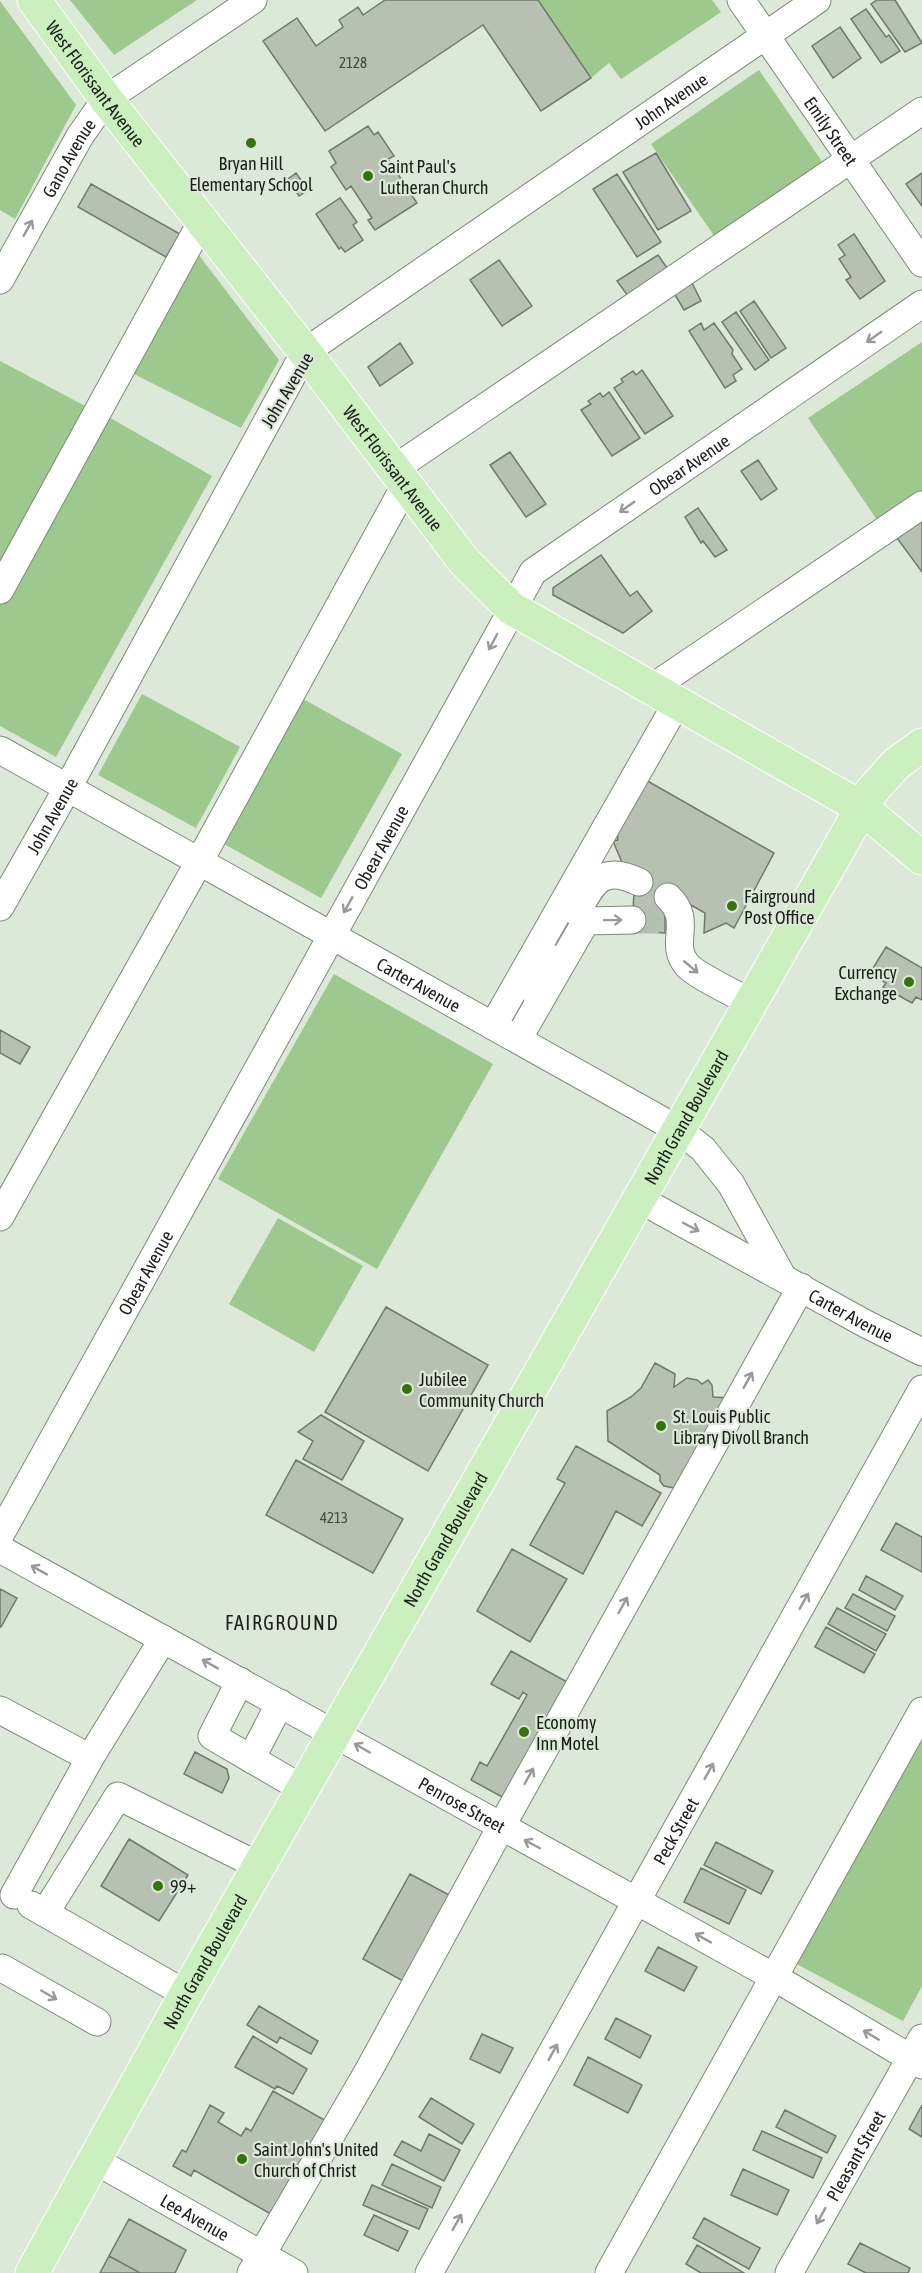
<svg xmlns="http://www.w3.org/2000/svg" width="922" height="2273" viewBox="0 0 922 2273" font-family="'Asap Condensed',sans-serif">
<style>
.green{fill:#9dc88e}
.building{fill:#b6c1b2;stroke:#6f7a6c;stroke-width:1.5}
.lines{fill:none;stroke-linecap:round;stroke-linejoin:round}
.minor-tunnel{stroke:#b5c0b2;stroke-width:27;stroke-dasharray:27 14;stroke-linecap:butt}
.minor-casing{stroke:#7f897b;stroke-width:29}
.major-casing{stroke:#fff;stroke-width:35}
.minor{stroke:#fff;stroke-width:27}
.major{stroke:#cbefbe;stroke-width:33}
.oneway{stroke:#989a98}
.poi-dot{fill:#337411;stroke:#dce8d8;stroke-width:2}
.labels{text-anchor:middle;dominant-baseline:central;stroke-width:4.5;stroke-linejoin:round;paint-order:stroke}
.number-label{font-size:15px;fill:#424840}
.street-label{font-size:18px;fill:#1b1f1a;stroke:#dce8d8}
.poi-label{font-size:18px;fill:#1b1f1a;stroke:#dce8d8;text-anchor:start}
.neighbourhood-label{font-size:20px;letter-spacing:1.5px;fill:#1b1f1a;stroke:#dce8d8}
</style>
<rect width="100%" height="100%" fill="#dce8d8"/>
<path class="green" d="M70 0H197L114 55Z
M538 0H712L721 12 621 79 609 63 591 78Z
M0 1 76 105 15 219 0 210Z
M759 70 827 169 719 243 651 144Z
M195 250 279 360 241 428 128 371Z
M922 342V494L879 523 808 418Z
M0 361 91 409 0 570Z
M105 415 212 476 56 757 0 726V605Z
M142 694 240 747 196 828 98 775Z
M296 695 402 754 321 898 215 839Z
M334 974 493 1064 377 1269 218 1179Z
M278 1218 363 1266 314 1352 229 1304Z
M922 1728V1986L903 2021 791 1961Z"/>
<path class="building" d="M385 0H538L591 78 541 111 483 25 325 131 263 41 297 18 316 46 343 27 339 20 358 7 363 15Z
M877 0H895L922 43 905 52 871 4Z
M866 9 886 37 889 35 900 51 881 63 851 19Z
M840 27 861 58 833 78 812 46Z
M368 126 374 135 378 132 394 156 388 159 417 203 375 230 368 220 372 218 351 186 346 190 331 167 336 163 329 151Z
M656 153 691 211 658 230 623 172Z
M296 173 308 190 299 196 288 179Z
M922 173V206L906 184Z
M617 174 661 242 637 257 593 189Z
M91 184 180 234 166 257 78 207Z
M340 198 357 222 353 225 363 240 345 252 341 247 339 249 316 214Z
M854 234 885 281 860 299 846 280 851 277 839 259 845 255 838 245Z
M658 255 672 275 631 300 617 281Z
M499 260 532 306 502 326 470 280Z
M692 283 701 301 684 310 674 293Z
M754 301 786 348 771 358 740 311Z
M736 312 769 360 755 370 722 322Z
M701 323 704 330 714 323 733 350 732 354 742 369 733 375 736 381 725 388 689 331Z
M400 343 413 363 380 386 368 367Z
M642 370 673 416 645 434 614 388 623 382 621 379 633 371 636 375Z
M609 392 640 438 612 456 581 410 591 404 588 401 600 393 603 397Z
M510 452 546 504 526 517 490 465Z
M758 460 777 489 761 500 741 471Z
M698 508 727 550 715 557 703 541 701 543 685 517Z
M922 521V572L897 538Z
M601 555 630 596 637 591 652 611 623 633 553 595V588Z
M644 779 774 853 734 928 726 923 704 933 705 913 670 893 665 901V933L632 931 634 891 613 841 618 840 617 832Z
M886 947 922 968V1000L916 997 912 1003 883 987 886 983 870 973Z
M0 1030 30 1047 20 1064 0 1053Z
M386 1307 488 1365 428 1471 325 1412Z
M655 1363 675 1374 674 1387 687 1378 697 1380 702 1384 708 1380 712 1385 713 1397 730 1398 674 1488 664 1486 660 1481V1475L608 1441 607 1411 631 1397 641 1388Z
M321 1415 364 1441 342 1480 303 1459 313 1441 298 1432Z
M576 1446 661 1493 642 1526 616 1511 583 1574 530 1545 565 1483 557 1479Z
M296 1460 403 1519 373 1573 266 1515Z
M896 1523 922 1537V1572L881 1550Z
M512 1549 567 1579 530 1642 477 1611Z
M866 1576 903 1596 895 1610 859 1590Z
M0 1589 17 1598 1 1627H0Z
M853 1594 895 1616 887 1631 845 1608Z
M837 1608 886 1634 876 1651 828 1624Z
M826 1627 875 1654 864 1673 815 1647Z
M511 1651 569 1683 504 1798 471 1780 480 1762 487 1766 527 1695 523 1692 519 1699 491 1684Z
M195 1752 227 1769 229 1778 222 1793 184 1774Z
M129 1839 188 1875 159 1921 101 1886Z
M716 1842 773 1871 761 1894 704 1865Z
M701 1868 746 1890 729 1924 684 1902Z
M410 1874 451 1896 403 1981 363 1959Z
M658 1947 697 1967 684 1991 645 1971Z
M259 2006 318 2041 311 2054 280 2037 277 2043 247 2025Z
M616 2018 651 2036 640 2058 605 2039Z
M482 2034 513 2048 500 2073 470 2059Z
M253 2036 307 2069 293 2094 277 2086 275 2089 235 2067Z
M588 2057 642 2085 628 2113 574 2085Z
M273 2091 328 2122 276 2217 194 2170 191 2176 173 2166 182 2150 186 2152 210 2105 224 2113 218 2122 241 2136 246 2128 251 2131Z
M431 2098 474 2124 462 2144 419 2117Z
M922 2105V2137L909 2129Z
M785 2110 836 2136 827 2153 776 2127Z
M762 2131 822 2158 813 2178 753 2150Z
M429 2134 460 2150 444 2181 394 2155 402 2141 421 2151Z
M392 2164 441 2187 432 2208 382 2185Z
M743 2169 789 2190 777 2215 731 2195Z
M372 2185 428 2209 419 2229 363 2205Z
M374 2215 408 2231 398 2251 364 2235Z
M704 2218 760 2248 749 2269 693 2238Z
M129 2219 186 2250 175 2273H140L109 2256Z
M860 2243 910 2268 908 2273H866L848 2264Z
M697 2245 744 2273H701L686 2264Z
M109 2256 140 2273H100Z"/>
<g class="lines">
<path class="minor-tunnel" d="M632 920H665"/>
<defs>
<g id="minor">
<path id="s1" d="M741 0 922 263"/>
<path id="s2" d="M0 280 80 136 106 99 253 0"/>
<path d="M394 469 922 111"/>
<path d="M0 590 202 221"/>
<path d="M653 687 922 505"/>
<path id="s3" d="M0 750 679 1130 703 1149 731 1184 782 1276"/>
<path d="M668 897C694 921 668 943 687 965 695 975 738 995 751 1003"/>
<path id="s4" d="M0 907 67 789 305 352 817 0"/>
<path d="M577 912C593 882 602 864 639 882"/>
<path d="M538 1004C534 982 539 976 550 958"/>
<path d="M493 1026 678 701"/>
<path d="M518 1039 586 921 632 920"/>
<path id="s5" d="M639 1199 866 1324 922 1352"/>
<path d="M0 1217 199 862 406 484"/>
<path id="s6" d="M0 1535 533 572 922 304"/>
<path id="s7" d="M0 1549 774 1977 922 2065"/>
<path d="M240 1681 212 1736 303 1789"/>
<path d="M0 1710 90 1758"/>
<path d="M251 1759 280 1703"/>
<path d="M14 1895 90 1758 163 1639"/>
<path d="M31 1905 186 1994"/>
<path d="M45 1913 118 1796 259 1866"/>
<path d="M2 1968 97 2022"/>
<path id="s8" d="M94 2160 294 2273"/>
<path d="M251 2273 370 2068 501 1827 801 1287"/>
<path id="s9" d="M429 2273 922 1389"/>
<path d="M609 2273 922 1711"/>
<path id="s10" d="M789 2273 922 2038"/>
</g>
<g id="major">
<path id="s11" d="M34 0 106 99 305 352 464 561 511 608 862 808 922 858"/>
<path id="s12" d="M32 2273 186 1994 871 792 896 764 922 745"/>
</g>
</defs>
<use href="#minor" class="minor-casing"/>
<use href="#major" class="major-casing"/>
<use href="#minor" class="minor"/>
<use href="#major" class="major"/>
</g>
<defs><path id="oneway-shaft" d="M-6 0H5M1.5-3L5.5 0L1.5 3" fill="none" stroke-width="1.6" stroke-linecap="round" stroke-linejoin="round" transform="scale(1.5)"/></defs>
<g class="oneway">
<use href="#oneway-shaft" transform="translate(28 228) rotate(-61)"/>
<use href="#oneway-shaft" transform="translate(874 337) rotate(145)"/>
<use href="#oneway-shaft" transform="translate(627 507) rotate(145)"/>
<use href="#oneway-shaft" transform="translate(493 642) rotate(118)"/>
<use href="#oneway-shaft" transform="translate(348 905) rotate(119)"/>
<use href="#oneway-shaft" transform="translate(613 920) rotate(-1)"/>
<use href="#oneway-shaft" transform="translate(691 967) rotate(40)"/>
<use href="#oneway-shaft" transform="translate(691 1227) rotate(28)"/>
<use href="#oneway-shaft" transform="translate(748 1380) rotate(-61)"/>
<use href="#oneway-shaft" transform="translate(39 1570) rotate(-151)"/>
<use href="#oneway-shaft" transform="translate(804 1601) rotate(-61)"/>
<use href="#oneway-shaft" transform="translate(623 1605) rotate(-61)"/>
<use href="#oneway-shaft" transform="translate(210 1664) rotate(-151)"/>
<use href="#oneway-shaft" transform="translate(362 1748) rotate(-150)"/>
<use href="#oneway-shaft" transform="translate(709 1771) rotate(-61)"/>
<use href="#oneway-shaft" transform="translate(529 1776) rotate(-61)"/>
<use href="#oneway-shaft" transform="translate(532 1844) rotate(-152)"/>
<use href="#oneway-shaft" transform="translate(703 1938) rotate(-151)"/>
<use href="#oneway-shaft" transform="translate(49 1995) rotate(30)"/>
<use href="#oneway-shaft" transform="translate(871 2035) rotate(-149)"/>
<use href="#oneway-shaft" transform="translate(553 2052) rotate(-61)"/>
<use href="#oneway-shaft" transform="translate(821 2216) rotate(119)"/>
<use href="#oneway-shaft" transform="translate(457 2222) rotate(-61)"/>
</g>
<g class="poi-dot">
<circle cx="251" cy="143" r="6"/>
<circle cx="368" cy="176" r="6"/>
<circle cx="732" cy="906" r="6"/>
<circle cx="909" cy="982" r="6"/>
<circle cx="407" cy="1389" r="6"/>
<circle cx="661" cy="1426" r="6"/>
<circle cx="524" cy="1732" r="6"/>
<circle cx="158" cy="1886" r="6"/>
<circle cx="242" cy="2159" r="6"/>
</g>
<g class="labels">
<g class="number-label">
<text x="353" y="62">2128</text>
<text x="334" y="1517">4213</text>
</g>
<g class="street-label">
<text stroke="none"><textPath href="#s11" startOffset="104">West Florissant Avenue</textPath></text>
<text stroke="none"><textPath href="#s4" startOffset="1077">John Avenue</textPath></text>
<text stroke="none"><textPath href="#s1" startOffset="159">Emily Street</textPath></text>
<text stroke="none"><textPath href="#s2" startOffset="140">Gano Avenue</textPath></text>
<text transform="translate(287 390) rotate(-59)">John Avenue</text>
<text stroke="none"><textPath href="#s6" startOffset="1290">Obear Avenue</textPath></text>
<text stroke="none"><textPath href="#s11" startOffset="590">West Florissant Avenue</textPath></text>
<text stroke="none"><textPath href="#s4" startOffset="105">John Avenue</textPath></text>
<text stroke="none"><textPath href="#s6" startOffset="786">Obear Avenue</textPath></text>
<text stroke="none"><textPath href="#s3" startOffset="480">Carter Avenue</textPath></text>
<text stroke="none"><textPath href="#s12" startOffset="1328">North Grand Boulevard</textPath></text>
<text stroke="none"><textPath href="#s6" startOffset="300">Obear Avenue</textPath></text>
<text stroke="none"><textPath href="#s5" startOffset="242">Carter Avenue</textPath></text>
<text stroke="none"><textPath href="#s12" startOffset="842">North Grand Boulevard</textPath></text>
<text stroke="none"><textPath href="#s7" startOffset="528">Penrose Street</textPath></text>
<text stroke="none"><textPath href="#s9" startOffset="506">Peck Street</textPath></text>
<text stroke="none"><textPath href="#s12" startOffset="356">North Grand Boulevard</textPath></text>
<text stroke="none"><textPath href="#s10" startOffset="135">Pleasant Street</textPath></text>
<text stroke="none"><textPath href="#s8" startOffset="116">Lee Avenue</textPath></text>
</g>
<g class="poi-label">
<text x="251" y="163" text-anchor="middle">Bryan Hill<tspan x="251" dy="21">Elementary School</tspan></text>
<text x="380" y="166">Saint Paul's<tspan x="380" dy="21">Lutheran Church</tspan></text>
<text x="744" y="896">Fairground<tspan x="744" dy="21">Post Office</tspan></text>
<text x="897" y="972" text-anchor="end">Currency<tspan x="897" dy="21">Exchange</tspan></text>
<text x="419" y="1379">Jubilee<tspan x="419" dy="21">Community Church</tspan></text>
<text x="673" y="1416">St. Louis Public<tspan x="673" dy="21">Library Divoll Branch</tspan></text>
<text x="536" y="1722">Economy<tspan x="536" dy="21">Inn Motel</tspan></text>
<text x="170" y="1886">99+</text>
<text x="254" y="2149">Saint John's United<tspan x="254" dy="21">Church of Christ</tspan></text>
</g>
<g class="neighbourhood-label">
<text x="282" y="1622">FAIRGROUND</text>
</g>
</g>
</svg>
